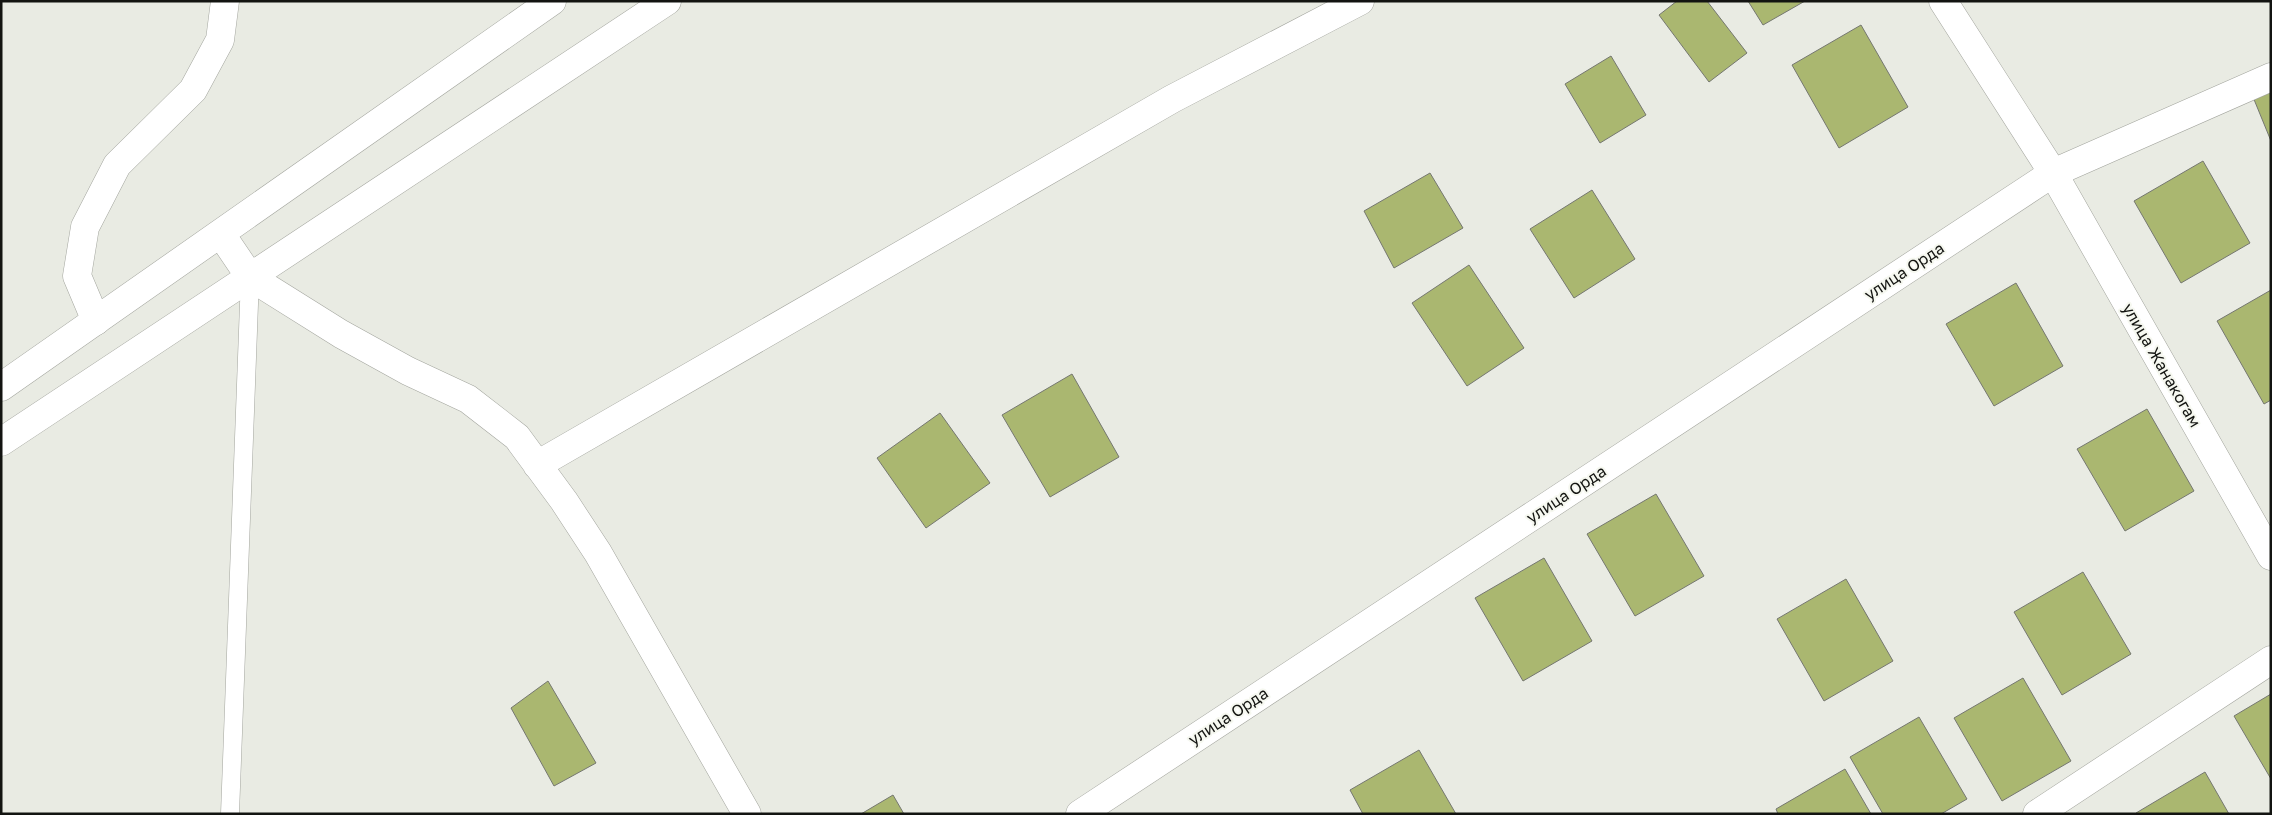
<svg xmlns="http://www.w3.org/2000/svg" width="2272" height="815" viewBox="0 0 2272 815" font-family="'Golos Text',sans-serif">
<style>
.building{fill:#aab770;stroke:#757770}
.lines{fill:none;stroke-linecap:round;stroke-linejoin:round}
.lane-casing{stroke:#a3a59e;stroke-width:19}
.street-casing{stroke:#a3a59e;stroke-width:29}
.highway-casing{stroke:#a3a59e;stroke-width:29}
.lane{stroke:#fff;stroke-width:18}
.street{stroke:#fff;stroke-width:28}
.highway{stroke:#fff;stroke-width:28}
.labels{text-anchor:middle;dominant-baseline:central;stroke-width:4;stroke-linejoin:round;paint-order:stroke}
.street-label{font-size:16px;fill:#131411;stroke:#f6f8f0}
</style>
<rect width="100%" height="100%" fill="#e9ebe3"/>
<path class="building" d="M1677 1H1707L1747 53 1709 82 1659 15Z
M1748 1H1805L1763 25Z
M1861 25 1908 107 1839 148 1792 65Z
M1611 56 1646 115 1600 143 1565 84Z
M2271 89V141L2253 97Z
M2203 161 2250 243 2181 283 2134 201Z
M1430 173 1463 228 1394 268 1364 211Z
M1592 190 1635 259 1574 298 1530 229Z
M1469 265 1524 348 1467 386 1412 303Z
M2016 283 2063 366 1994 406 1946 324Z
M2271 290V400L2264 404 2217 321Z
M1072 374 1119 457 1050 497 1002 415Z
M2147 409 2194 491 2125 531 2077 449Z
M940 413 990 483 926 528 877 458Z
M1656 494 1704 576 1635 616 1587 534Z
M1544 558 1592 641 1523 681 1475 598Z
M2083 572 2131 654 2062 695 2014 612Z
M1846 579 1893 661 1824 701 1777 619Z
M2023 678 2071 761 2002 801 1954 718Z
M548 681 596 763 554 786 511 708Z
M2271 694V779L2234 716Z
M1919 717 1967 799 1941 814H1883L1850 757Z
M1419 750 1456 814H1363L1350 790Z
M1845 769 1871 814H1778L1776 809Z
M2205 772 2229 814H2136V813Z
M893 795 904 814H861Z"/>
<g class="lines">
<defs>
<path id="lane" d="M230 814 250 277"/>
<path id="street" d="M2271 77 2053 173 2271 556
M250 277 341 334 408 371 468 399 517 437 564 501 598 553 747 814
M96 321 77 276 85 227 117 165 193 90 220 40 225 1
M537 465 1172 99 1360 1
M1080 814 2053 173 1943 1
M2037 814 2271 660"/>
<path id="highway" d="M221 234 250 277
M1 387 552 1
M1 442 667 1"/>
</defs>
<use href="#lane" class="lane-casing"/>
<use href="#street" class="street-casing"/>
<use href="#highway" class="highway-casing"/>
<use href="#lane" class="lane"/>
<use href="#street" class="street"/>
<use href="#highway" class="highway"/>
</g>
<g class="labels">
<g class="street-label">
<text transform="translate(1904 271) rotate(-33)">улица Орда</text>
<text transform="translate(2162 365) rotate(60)">улица Жанакогам</text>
<text transform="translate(1566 494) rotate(-33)">улица Орда</text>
<text transform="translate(1228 716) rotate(-33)">улица Орда</text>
</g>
</g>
<rect width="2272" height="815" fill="none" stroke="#131411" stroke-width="5"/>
</svg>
